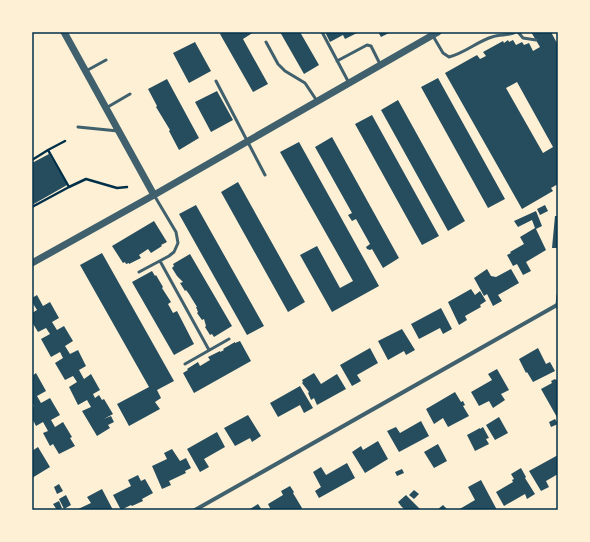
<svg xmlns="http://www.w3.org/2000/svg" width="590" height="542" viewBox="0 0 590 542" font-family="Arial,sans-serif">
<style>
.building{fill:#264d5e;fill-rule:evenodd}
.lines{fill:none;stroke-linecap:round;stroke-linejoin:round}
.path{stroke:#003049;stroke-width:2.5}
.service{stroke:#3f606c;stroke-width:3}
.minor{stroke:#3f606c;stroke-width:4}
.tertiary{stroke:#3f606c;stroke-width:7}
.neatline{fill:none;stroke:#003049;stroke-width:1.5}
</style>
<rect width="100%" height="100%" fill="#fdf0d5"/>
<path class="building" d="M224 32H254L243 39 268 84 253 92 220 34Z
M280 32H300L319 65 304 74Z
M325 32H359L345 39 343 35 330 42Z
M378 32H391L381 37Z
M531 32H551L558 45V184L551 188 553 191 522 209 445 73 477 55 480 59 486 56 483 52 503 41 504 43 508 40 509 42 513 40 516 45 522 42 524 45 529 43 533 51 540 47ZM517 82 553 147 543 153 506 88Z
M195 42 211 71 189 83 173 53Z
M438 78 505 199 488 208 421 87Z
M167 79 199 138 179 150 169 131 170 130 156 107 157 106 148 89Z
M217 91 233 120 211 132 195 102Z
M398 100 465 221 448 231 381 110Z
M372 115 439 236 422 245 355 124Z
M332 137 399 258 383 268 372 249 370 250 367 249 366 247 370 244 356 219 352 221 348 215 352 213 315 147Z
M299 142 379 286 332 312 300 255 317 246 340 288 353 281 280 152Z
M49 154 67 185 32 205V163Z
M238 182 305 302 288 312 221 192Z
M196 205 264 326 247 335 179 214Z
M545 205 548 211 540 215 537 209Z
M536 211 542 226 536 229 546 250 526 262 531 271 523 275 517 264 513 266 507 255 511 253 510 252 524 244 520 237 535 228 532 220 518 227 514 221Z
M555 216H558V248H552Z
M154 221 167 242 161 245 162 246 151 253 148 249 139 255 141 258 129 264V263L126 264 125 262 123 263 112 246Z
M102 253 174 381 157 390 161 398 155 402 160 409 129 426 117 404 149 387 80 265Z
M190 254 232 326 214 337 212 334 210 335 205 327 206 326 204 319 202 320 197 313 198 312 196 307H197L189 294 186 290 185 291 180 283 183 282 177 276 172 268 174 266 173 264Z
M487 269 491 276 496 277 511 269 519 283 498 295 502 301 493 306 487 294 484 296 474 278Z
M152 271 155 276 156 275 163 287 162 288 171 302 168 304 173 313 177 311 194 344 174 355 132 282Z
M471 289 475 295 480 291 486 301 480 305 481 307 465 316 467 320 459 325 448 302Z
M37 295 43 306 50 302 59 318 52 322 57 330 64 326 73 341 65 346 70 354 78 350 86 366 79 370 84 379 91 374 100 390 93 394 95 398 99 395 102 400 104 399 113 414 104 419 111 416 114 422 108 425 110 428 97 436 82 411 91 407 87 400 78 405 69 387 77 382 73 376 65 380 55 363 63 358 60 352 51 357 41 339 50 334 46 328 38 332 32 322V313L37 310 32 302V298Z
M441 308 452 329 443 334 440 328 419 339 411 324Z
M402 329 415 350 406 355 404 351 388 360 378 341Z
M240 341 251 361 194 393 183 373 188 370 187 369 198 362 200 366 210 360 208 357 220 351V352L224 350 223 349 235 342V343Z
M370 348 378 363 357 375 361 381 352 386 340 365Z
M538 348 546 364 550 362 555 371 533 382 527 372 526 373 519 359Z
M497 369 509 390 501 394 505 400 493 408 489 401 479 406 471 392 492 380 488 374Z
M36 373 46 391 37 396 41 403 50 398 60 415 51 420 55 427 63 422 72 437 70 438 75 446 59 454 53 444 50 446 43 433 48 431 43 422 36 426 32 418V408L34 406 32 402V376Z
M314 373 321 384 337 374 346 389 317 405 314 398 311 400 308 393 309 392 302 383 303 382 302 380Z
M555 379 556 380 558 379V419L541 389 552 383 551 381Z
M300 386 313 408 304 413 300 405 278 417 270 403Z
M455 392 461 402 463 401 465 405 463 406 469 416 448 427 443 418 434 424 426 409Z
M248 415 261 436 252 442 250 438 235 446 224 428Z
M499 417 508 433 495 440 486 425Z
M555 419 558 424 551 427 549 422Z
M421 421 429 436 399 452 387 431 396 427 400 433Z
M483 427 489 438 486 439 489 444 475 451 467 435 480 428V429Z
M217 432 225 447 204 459 209 467 200 472 187 449Z
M378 441 388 459 365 473 352 452 361 446 363 450Z
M438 444 447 461 434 468 424 452Z
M38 447 50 467 32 478V451Z
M172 449 180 461 186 458 191 468 185 471 186 473 169 481 171 485 162 489 152 466 167 459 164 453Z
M558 455V474L546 481 549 487 541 491 529 471Z
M347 463 355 478 319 498 315 491 321 487 313 472 321 467 326 475Z
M521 468 526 477 525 478 535 494 527 499 525 494 504 506 496 492 513 482 512 480 514 479 511 474Z
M402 469 404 473 397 476 395 472Z
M138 475 141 481 145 479 153 493 142 499 143 501 132 506 131 505 121 510 113 495 131 486 128 480Z
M481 480 497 510H458L475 500 468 487Z
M59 484 63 491 57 494 54 487Z
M290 486 294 492 293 493 302 508 299 510H271L268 504 283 495 281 491Z
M102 489 113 510H76L91 503 87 497Z
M414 490 419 494 414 499 409 495Z
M66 495 71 505 64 509 59 499Z
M406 495 421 510H405L401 506 398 502Z
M59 501 62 508 57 510 53 504Z
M258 504 262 510H251L250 509Z
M443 505 448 510H437Z"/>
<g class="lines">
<path class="path" d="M65 141 48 150 69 187 86 179 117 188 127 187
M32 160 48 150
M32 207 69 187"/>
<path class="service" d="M322 32 349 83
M518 32 523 38 536 40
M433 36 443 53 449 57C465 53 478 41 492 37 500 34 509 36 516 32
M266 42 278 64 285 71 305 83 317 101
M337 61 367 45 371 46 380 64
M86 71 106 60
M216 81 265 175
M106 108 130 94
M78 127 118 131
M160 261 209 350
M139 272 169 256 174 252 178 243 176 232 154 195
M557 305 558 295
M185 364 229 339"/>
<path class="minor" d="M195 510 557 305 558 307"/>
<path class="tertiary" d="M64 32 154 195
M32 263 154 195 438 32"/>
</g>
<rect width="590" height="542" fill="none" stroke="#fdf0d5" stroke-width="66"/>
<rect x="33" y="33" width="524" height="476" class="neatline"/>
</svg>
